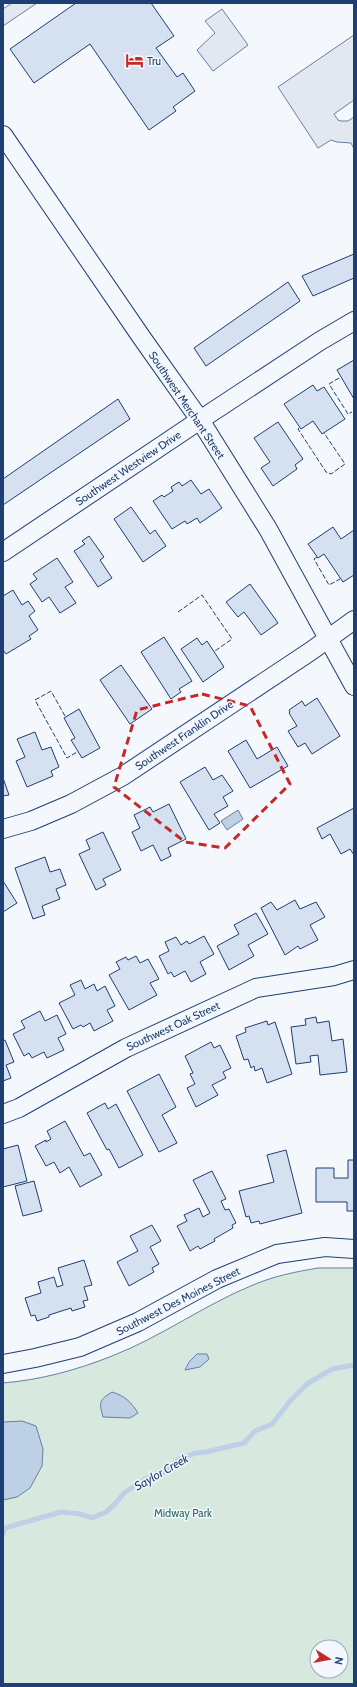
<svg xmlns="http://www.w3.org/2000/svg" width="357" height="1687" viewBox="0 0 357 1687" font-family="Cabin,sans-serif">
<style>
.green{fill:#d7e8df;stroke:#687fa3;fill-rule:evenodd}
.parking{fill:#e3e8f0;stroke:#687fa3}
.water{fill:#bed0e5;stroke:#687fa3}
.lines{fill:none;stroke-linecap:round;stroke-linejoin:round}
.stream{stroke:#bed0e5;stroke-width:5}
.building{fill:#d5e0f0;stroke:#1d3f73}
.minor-casing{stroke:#1d3f73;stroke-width:20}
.minor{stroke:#f4f7fb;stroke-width:18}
.fence{stroke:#1d3f73;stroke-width:1;stroke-dasharray:5 2;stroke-linecap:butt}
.marked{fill:none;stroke:#c62828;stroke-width:3;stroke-dasharray:8 5;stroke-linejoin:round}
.labels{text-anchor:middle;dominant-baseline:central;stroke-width:3;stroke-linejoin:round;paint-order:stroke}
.poi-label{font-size:11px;fill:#1d3f73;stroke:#f4f7fb;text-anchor:start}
.street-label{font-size:11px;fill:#1d3f73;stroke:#f4f7fb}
.park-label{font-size:11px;fill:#2c6c60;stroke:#f4f7fb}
.water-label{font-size:12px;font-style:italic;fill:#1d3f73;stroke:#f4f7fb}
</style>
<rect width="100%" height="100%" fill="#f4f7fb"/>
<path class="green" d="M318 1268H354V1684H3V1383C40 1380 77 1370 112 1356 161 1337 204 1305 253 1285 274 1276 295 1272 318 1268ZM317 1647H341V1671H317Z"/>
<path class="parking" d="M12 3H37L3 26V9Z
M222 9 248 45 213 71 197 50 215 33 205 21Z
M354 35V100L334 114 338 120 341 121H348L354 117V149L351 143 337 142 331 140 318 148 278 87Z"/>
<path class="water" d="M238 810 243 819 227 830 221 821Z
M197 1354H207L209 1359 200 1367 185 1370 189 1362Z
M112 1392C125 1396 131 1402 138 1413L130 1418 103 1417C99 1402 99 1400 112 1392Z
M22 1421 36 1426 43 1449 42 1466 30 1488 17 1497 3 1500V1422Z"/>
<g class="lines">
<path class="stream" d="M3 1534 5 1528 61 1512 80 1514 92 1518 106 1512 114 1505 124 1493 145 1479 166 1471 179 1459 196 1453 206 1452 244 1443 255 1431 272 1424 291 1400 307 1384 332 1369 354 1365"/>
</g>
<path class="building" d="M76 3H151L174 36 156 48 177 77 183 73 195 91 173 107 176 111 149 130 90 44 34 83 10 49Z
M354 254V278L313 296 302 276Z
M288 282 300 301 206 366 194 348Z
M354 360V399L337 370Z
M313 385 317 391 324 387 345 419 322 434 313 421 301 429 284 404Z
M118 399 130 419 3 505V479Z
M278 422 303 459 295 465 297 469 273 486 261 468 270 462 254 438Z
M191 480 201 494 209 489 222 508 200 523 197 518 187 524 185 521 172 529 153 501 162 495 164 497 173 491 171 487 179 482 182 486Z
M131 507 150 534 155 530 166 546 143 562 114 519Z
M333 527 341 539 354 530V575L343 582 324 554 318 558 308 544Z
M89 536 104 557 100 560 112 578 98 587 74 551 85 544 82 541Z
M57 558 73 582 65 587 76 603 60 613 49 597 42 602 30 584 37 579 33 574Z
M250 584 278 623 261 635 244 612 238 617 226 602Z
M13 590 22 605 28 601 35 611 29 616 38 630 29 636 31 639 6 654 3 650V596Z
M164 637 192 681 179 689 181 692 171 699 141 652Z
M197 638 202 645 207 641 224 667 203 682 181 649Z
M121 665 152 709 130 724 100 680Z
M317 698 340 736 312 754 305 743 298 747 288 731 297 726 289 713 290 712 289 710 302 701 305 706Z
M79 709 100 748 82 758 71 740 75 738 64 718Z
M35 732 42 750 51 747 59 767 51 771 53 776 27 787 16 761 25 757 17 739Z
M246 740 257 759 277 747 288 766 250 788 228 751Z
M205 767 213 780 222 775 233 791 223 797 228 806 214 814 220 823 209 830 180 782Z
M3 778 9 795 3 796Z
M169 804 186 839 168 848 171 856 161 861 153 845 141 851 132 832 140 828 134 815 150 807 153 812Z
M354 808V855L350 849 341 854 330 834 322 839 317 828Z
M103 832 121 870 103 879 106 885 96 890 79 854 90 849 86 840Z
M45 857 50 872 60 869 66 885 56 889 60 899 42 906 45 915 33 919 15 868Z
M3 881 17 903 3 912Z
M295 900 300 909 316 902 325 917 310 925 318 940 300 949 298 946 285 955 261 908 271 902 277 910Z
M256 913 268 934 248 945 254 956 229 970 217 946 239 934 234 925Z
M204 936 214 954 200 962 206 974 191 982 185 971 174 977 171 972 168 974 159 956 169 951 165 942 176 937 181 945 187 941 189 944Z
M136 956 140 963 148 959 159 979 150 983 157 995 129 1010 109 975 120 969 116 962 126 957 128 960Z
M81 980 85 989 94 984 97 991 105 986 115 1006 107 1010 113 1021 94 1031 90 1023 83 1027 81 1025 73 1029 59 1003 75 995 70 985Z
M40 1011 45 1021 57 1015 66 1034 58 1038 64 1050 47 1058 44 1052 32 1058 29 1053 24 1056 13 1034 25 1028 21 1021Z
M316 1017 317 1023 329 1021 332 1041 343 1039 347 1072 320 1075 318 1055 310 1056 311 1062 296 1064 291 1027 306 1025 305 1019Z
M267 1021 268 1025 275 1022 292 1074 267 1083 262 1068 255 1071 254 1066 251 1068 248 1059 244 1060 236 1036 246 1032 245 1028Z
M5 1040 14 1062 6 1065 11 1078 3 1081V1041Z
M211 1042 214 1048 220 1045 231 1068 223 1072 226 1078 212 1085 218 1095 196 1107 187 1088 195 1084 190 1074 193 1073 185 1056Z
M159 1074 176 1107 162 1115 177 1143 159 1152 127 1091Z
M105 1103 108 1109 116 1104 143 1155 119 1168 109 1149 107 1150 87 1113Z
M65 1121 84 1156 90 1153 102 1175 80 1187 69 1167 60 1173 54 1162 46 1166 35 1146 46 1140V1142L51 1139 47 1131Z
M18 1145 27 1181 3 1187V1149Z
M286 1150 302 1213 260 1224 259 1221 251 1223 249 1216 246 1217 239 1191 274 1182 267 1155Z
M348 1160H354V1211H347V1202H316V1168H334V1178H348Z
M212 1171 226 1199 221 1201 225 1210 229 1209 236 1223 232 1225 233 1228 214 1239 215 1241 200 1249 198 1246 190 1251 177 1226 187 1221 184 1215 199 1208 203 1217 210 1213 193 1180Z
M34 1181 42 1211 23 1216 15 1186Z
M152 1225 161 1241 150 1247 159 1264 152 1268 154 1272 129 1286 117 1262 138 1251 130 1236Z
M84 1260 92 1285 84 1287 88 1300 83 1301 85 1307 72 1311 71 1308 49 1315V1317L37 1321 35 1315 31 1316 25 1298 41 1293 38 1282 54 1277 57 1287 63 1285 58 1268Z"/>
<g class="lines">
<defs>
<path id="minor" d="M3 135 142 338 200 420 268 529 354 686
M3 552 200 420 320 341 354 321
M3 829 31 821 71 804 123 776 311 651 354 620
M3 1114 19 1108 126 1048 256 988 334 976 354 970
M3 1364 35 1358 80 1347 138 1322 217 1279 277 1254 325 1247 354 1249"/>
</defs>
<use href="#minor" class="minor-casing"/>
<use href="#minor" class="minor"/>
<path class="fence" d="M339 378 329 384 348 414 352 412
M299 428 298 429 326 472 331 474 345 464 324 433
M317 557 314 559 329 585 340 579
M178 612 202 595 232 639 215 651
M65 716 51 691 35 700 67 758 77 752"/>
</g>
<path class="marked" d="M202 694 250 706 290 784 225 848 185 842 114 787 137 710Z"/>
<defs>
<symbol id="hotel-bare" viewBox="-9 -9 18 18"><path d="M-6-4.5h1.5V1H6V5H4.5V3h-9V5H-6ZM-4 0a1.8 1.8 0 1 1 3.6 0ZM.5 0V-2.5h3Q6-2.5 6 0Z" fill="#c62828" stroke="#f4f7fb" stroke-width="2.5" paint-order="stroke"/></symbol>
</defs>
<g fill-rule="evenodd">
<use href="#hotel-bare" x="122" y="48" width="25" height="25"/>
</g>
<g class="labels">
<g class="poi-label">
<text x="147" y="61">Tru</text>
</g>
<g class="street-label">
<text transform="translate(187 405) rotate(56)">Southwest Merchant Street</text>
<text transform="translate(128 468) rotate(-34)">Southwest Westview Drive</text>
<text transform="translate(184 735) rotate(-34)">Southwest Franklin Drive</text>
<text transform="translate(173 1026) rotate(-25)">Southwest Oak Street</text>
<text transform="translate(178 1301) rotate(-27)">Southwest Des Moines Street</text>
</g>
<g class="park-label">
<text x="183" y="1513">Midway Park</text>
</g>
<g class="water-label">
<text transform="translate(161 1472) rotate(-30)">Saylor Creek</text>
</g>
</g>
<rect width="357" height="1687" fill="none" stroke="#1d3f73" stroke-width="8"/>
<g transform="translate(329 1659) rotate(101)"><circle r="19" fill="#f4f7fb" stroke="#9eadc5"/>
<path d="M0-3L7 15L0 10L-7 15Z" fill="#c62828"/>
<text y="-6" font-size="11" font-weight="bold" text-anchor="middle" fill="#1d3f73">N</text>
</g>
</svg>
